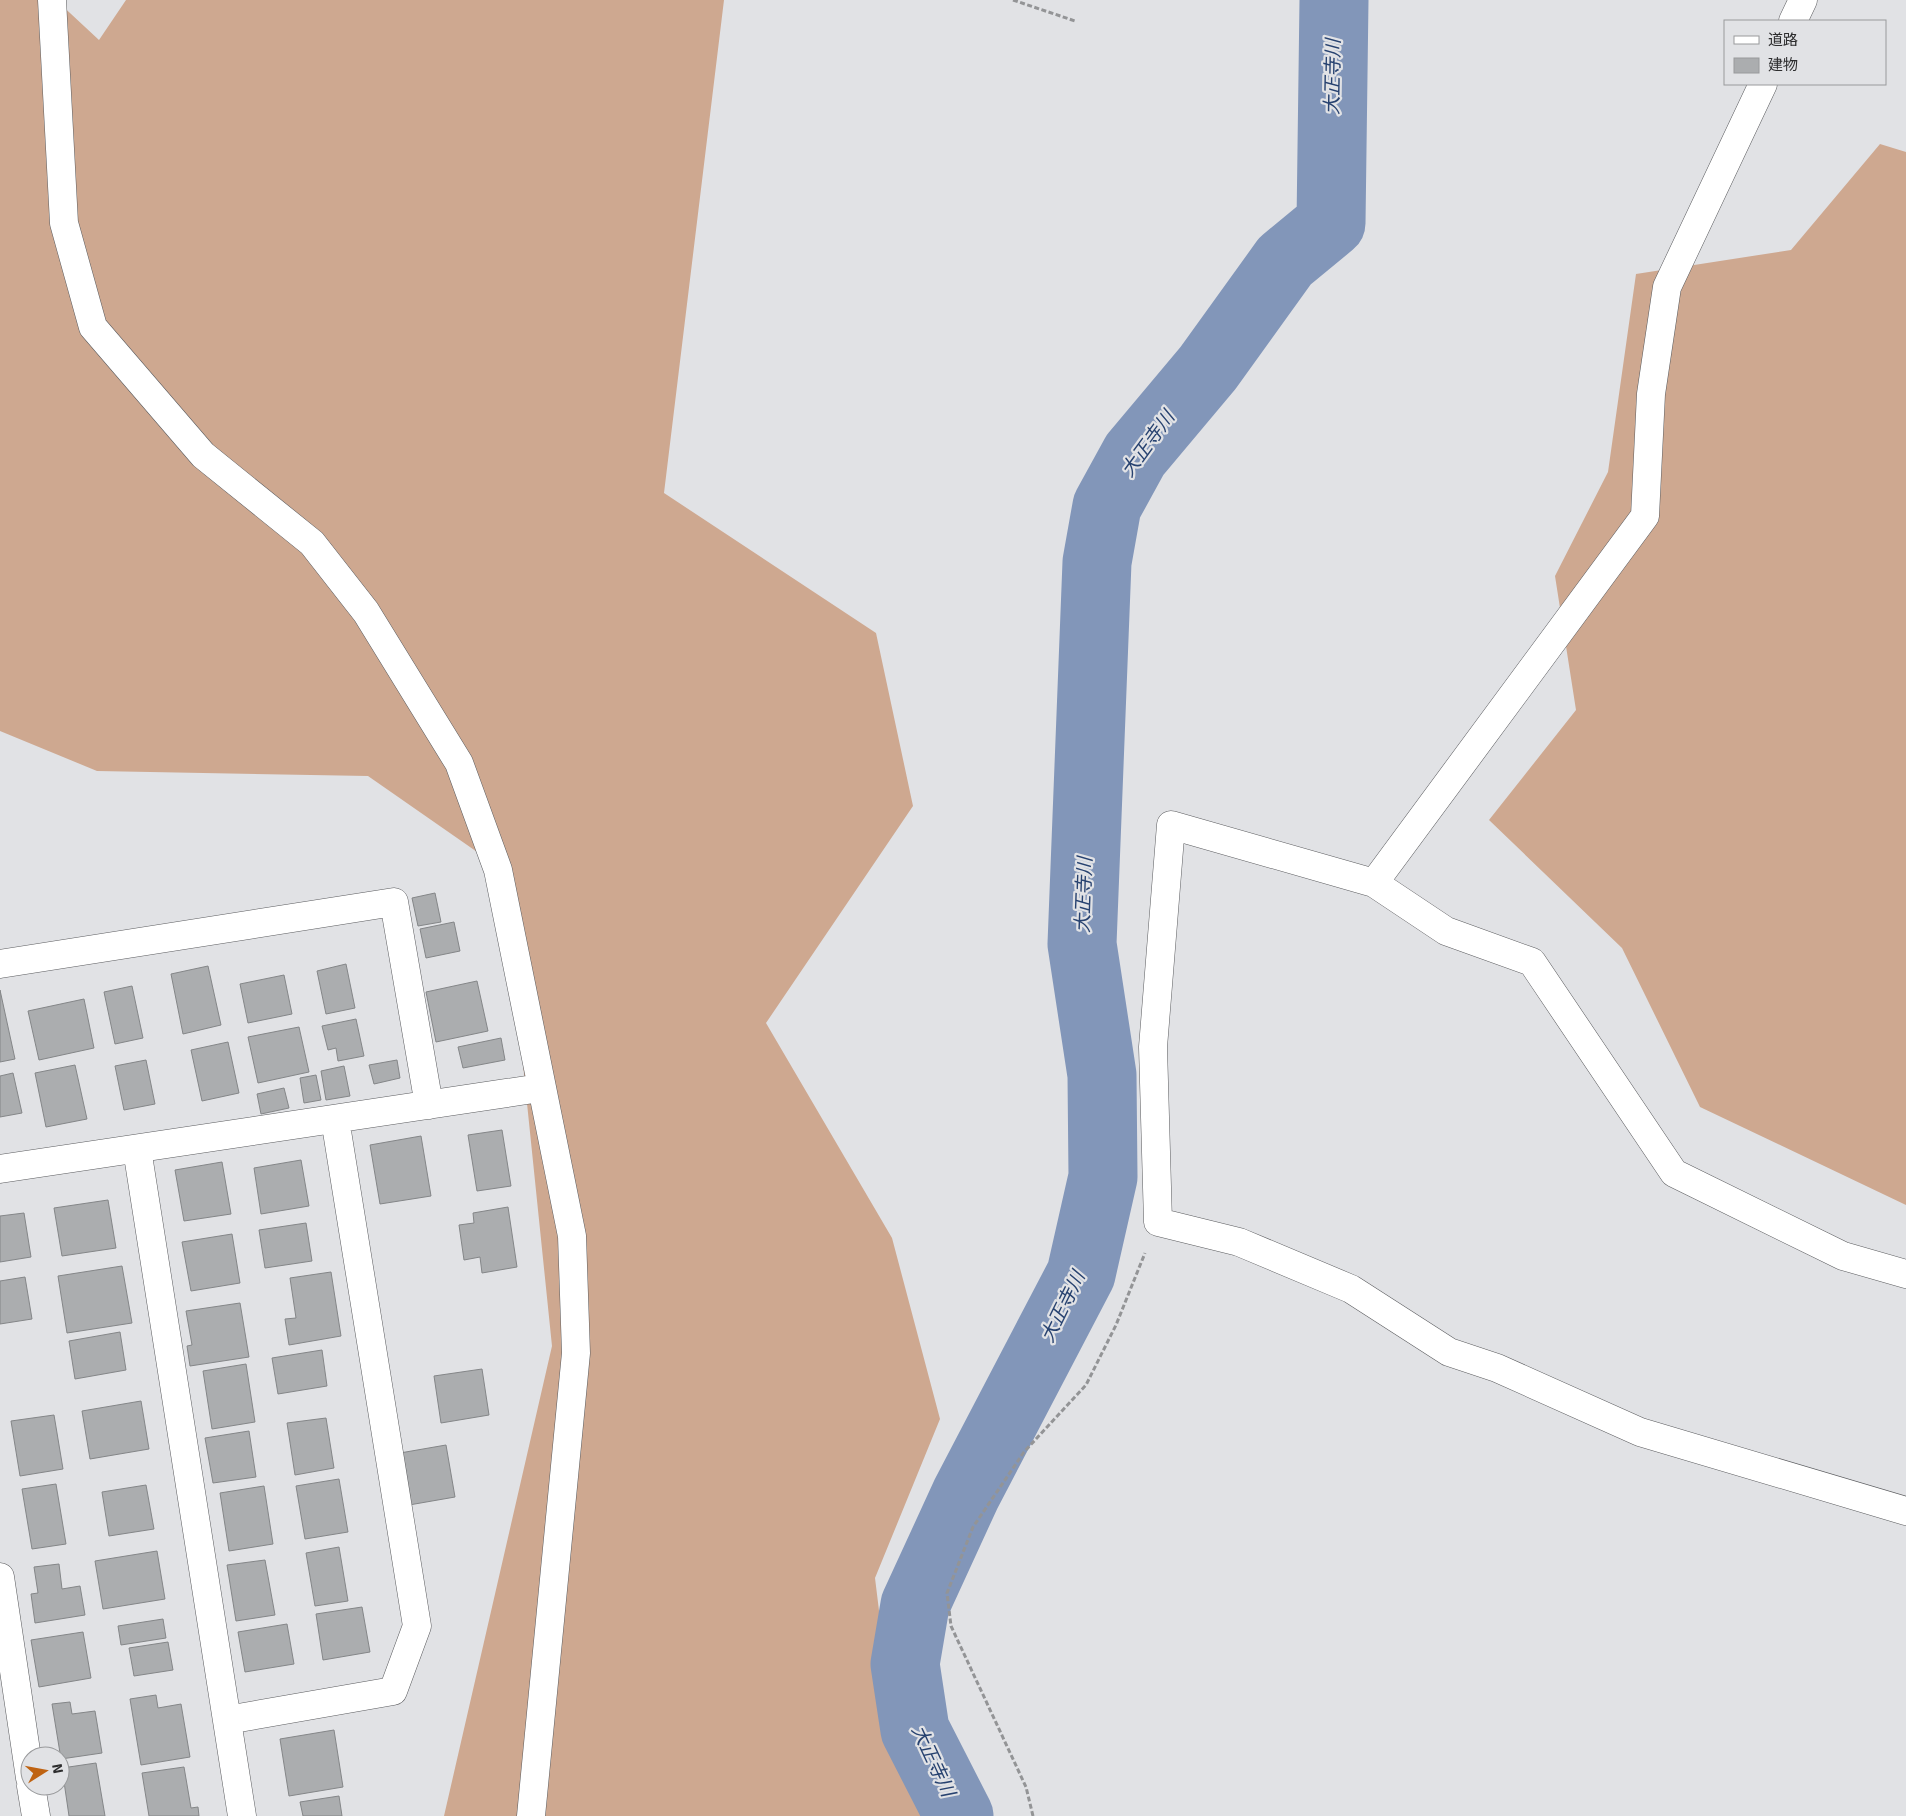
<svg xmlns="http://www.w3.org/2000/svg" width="1906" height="1816" viewBox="0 0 1906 1816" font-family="Signika,'Noto Sans JP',sans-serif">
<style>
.forest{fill:#cea890}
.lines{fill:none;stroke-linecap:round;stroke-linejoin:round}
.river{stroke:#8296b9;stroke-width:69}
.building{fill:#abadaf;stroke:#848688}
.minor-casing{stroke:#5b5c5f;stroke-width:29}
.path{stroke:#939496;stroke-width:3;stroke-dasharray:5 2.5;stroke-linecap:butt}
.minor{stroke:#fff;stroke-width:28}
.labels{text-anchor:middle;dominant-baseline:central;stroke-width:4.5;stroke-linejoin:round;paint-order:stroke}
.water-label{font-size:19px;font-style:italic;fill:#274270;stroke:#e1e2e5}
</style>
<rect width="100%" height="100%" fill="#e1e2e5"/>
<path class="forest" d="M0 0H56L99 40 126 0H724L664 493 876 633 913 806 766 1023 892 1238 940 1419 875 1578 897 1757 928 1816H444L552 1346 503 870 368 776 97 771 0 731Z
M1880 144 1906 152V1205L1700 1107 1622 948 1489 820 1576 710 1555 576 1608 472 1636 274 1791 250Z"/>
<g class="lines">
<path class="river" d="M959 1816 915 1730 905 1664 915 1605 966 1494 1081 1274 1103 1177 1102 1075 1082 944 1097 562 1107 506 1135 455 1208 368 1285 261 1331 223 1334 0"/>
</g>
<path class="building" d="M435 893 441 922 418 926 412 898Z
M454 922 460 951 426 958 420 929Z
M346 964 355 1008 326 1014 317 971Z
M208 966 221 1025 183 1034 171 974Z
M284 975 292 1014 248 1023 240 984Z
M477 981 488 1031 436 1042 426 992Z
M132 986 143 1038 115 1044 104 992Z
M0 990 15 1059 0 1062Z
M84 999 94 1048 39 1060 28 1011Z
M356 1019 364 1056 338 1061 336 1048 328 1050 322 1026Z
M299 1027 309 1072 258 1083 248 1037Z
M501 1038 505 1060 463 1068 458 1047Z
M228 1042 239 1093 202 1101 191 1050Z
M146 1060 155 1104 124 1110 115 1066Z
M397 1060 400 1078 374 1084 369 1065Z
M75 1065 87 1119 46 1127 35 1073Z
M344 1066 350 1096 326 1100 321 1071Z
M13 1073 22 1113 0 1117V1076Z
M316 1075 321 1100 304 1103 300 1078Z
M284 1088 289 1108 261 1114 257 1094Z
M502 1130 511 1186 477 1191 468 1135Z
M421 1136 431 1196 380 1204 370 1145Z
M301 1160 309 1206 261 1214 254 1168Z
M222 1162 231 1214 184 1221 175 1170Z
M108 1200 116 1248 62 1256 54 1208Z
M508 1207 517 1267 482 1273 480 1257 464 1260 459 1225 474 1223 473 1213Z
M24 1213 31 1257 0 1262V1216Z
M306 1223 312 1261 265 1268 259 1230Z
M232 1234 240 1283 191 1291 182 1242Z
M122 1266 132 1323 67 1333 58 1276Z
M331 1272 341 1336 289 1345 285 1319 296 1318 290 1278Z
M25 1277 32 1319 0 1324V1281Z
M240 1303 249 1357 190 1366 187 1346 192 1345 186 1311Z
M120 1332 126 1370 75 1379 69 1341Z
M322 1350 327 1386 278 1394 272 1358Z
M246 1364 255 1422 212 1429 203 1371Z
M482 1369 489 1415 441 1423 434 1376Z
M141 1401 149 1449 90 1459 82 1411Z
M54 1415 63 1469 20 1476 11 1421Z
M326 1418 334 1468 295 1475 287 1423Z
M249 1431 256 1477 213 1483 205 1438Z
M446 1445 455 1497 409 1505 400 1453Z
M339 1479 348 1532 305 1539 296 1486Z
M56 1484 66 1544 32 1549 22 1489Z
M146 1485 154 1529 109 1536 102 1492Z
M264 1486 273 1544 229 1551 220 1493Z
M339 1547 348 1601 315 1606 306 1553Z
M157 1551 165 1599 103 1609 95 1561Z
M265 1560 275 1615 236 1621 227 1565Z
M59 1564 62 1589 80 1586 85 1615 35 1623 31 1594 38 1593 34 1567Z
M362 1607 370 1652 323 1660 316 1614Z
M163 1619 166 1638 121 1645 118 1626Z
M287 1624 294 1664 245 1672 238 1632Z
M83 1632 91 1678 39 1687 31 1640Z
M168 1642 173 1670 134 1676 129 1648Z
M156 1695 158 1708 181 1704 190 1757 141 1765 130 1699Z
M70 1702 72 1714 95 1711 102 1753 61 1759 52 1704Z
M334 1730 343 1787 289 1796 280 1739Z
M96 1763 105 1816H69L62 1768Z
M184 1767 191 1808 198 1807 199 1816H149L142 1773Z
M339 1796 342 1816H303L300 1802Z"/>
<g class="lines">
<defs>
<path id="minor" d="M52 0 64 223 93 327 203 455 312 543 366 612 459 763 498 870 572 1236 576 1353 531 1816
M1793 21 1803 0
M1374 883 1645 516 1651 394 1667 287 1763 84
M0 964 394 902 429 1105
M137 1149 242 1816
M0 1169 540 1088
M1906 1274 1843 1256 1674 1173 1532 962 1446 931 1374 883 1171 825 1153 1047 1158 1222 1239 1242 1351 1289 1449 1352 1497 1368 1640 1432 1906 1511
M0 1577 30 1778
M227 1720 393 1691 417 1626 335 1119
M31 1786 36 1816"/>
</defs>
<use href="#minor" class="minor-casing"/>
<path class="path" d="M1013 0 1075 21
M1033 1816 1026 1787 951 1626 947 1593 973 1527 1024 1452 1086 1385 1116 1325 1145 1253"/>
<use href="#minor" class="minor"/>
</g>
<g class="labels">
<g class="water-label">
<text transform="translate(1333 77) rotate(-89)">大正寺川</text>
<text transform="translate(1148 444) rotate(-54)">大正寺川</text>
<text transform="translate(1084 895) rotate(-88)">大正寺川</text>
<text transform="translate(1063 1307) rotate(-64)">大正寺川</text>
<text transform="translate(933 1761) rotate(65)">大正寺川</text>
</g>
</g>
<rect x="1724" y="20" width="162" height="65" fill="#e1e2e5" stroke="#999a9c"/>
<rect x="1734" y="36" width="25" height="8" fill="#ffffff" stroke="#999a9c"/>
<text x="1768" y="45" font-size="15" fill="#2d2d2e">道路</text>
<rect x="1734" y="58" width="25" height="15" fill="#abadaf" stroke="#999a9c"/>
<text x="1768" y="70" font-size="15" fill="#2d2d2e">建物</text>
<g transform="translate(45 1771) rotate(79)"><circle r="24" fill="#e1e2e5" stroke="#999a9c"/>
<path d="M0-4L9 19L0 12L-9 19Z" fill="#bf6312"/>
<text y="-8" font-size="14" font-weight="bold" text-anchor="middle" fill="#2d2d2e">N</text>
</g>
</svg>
